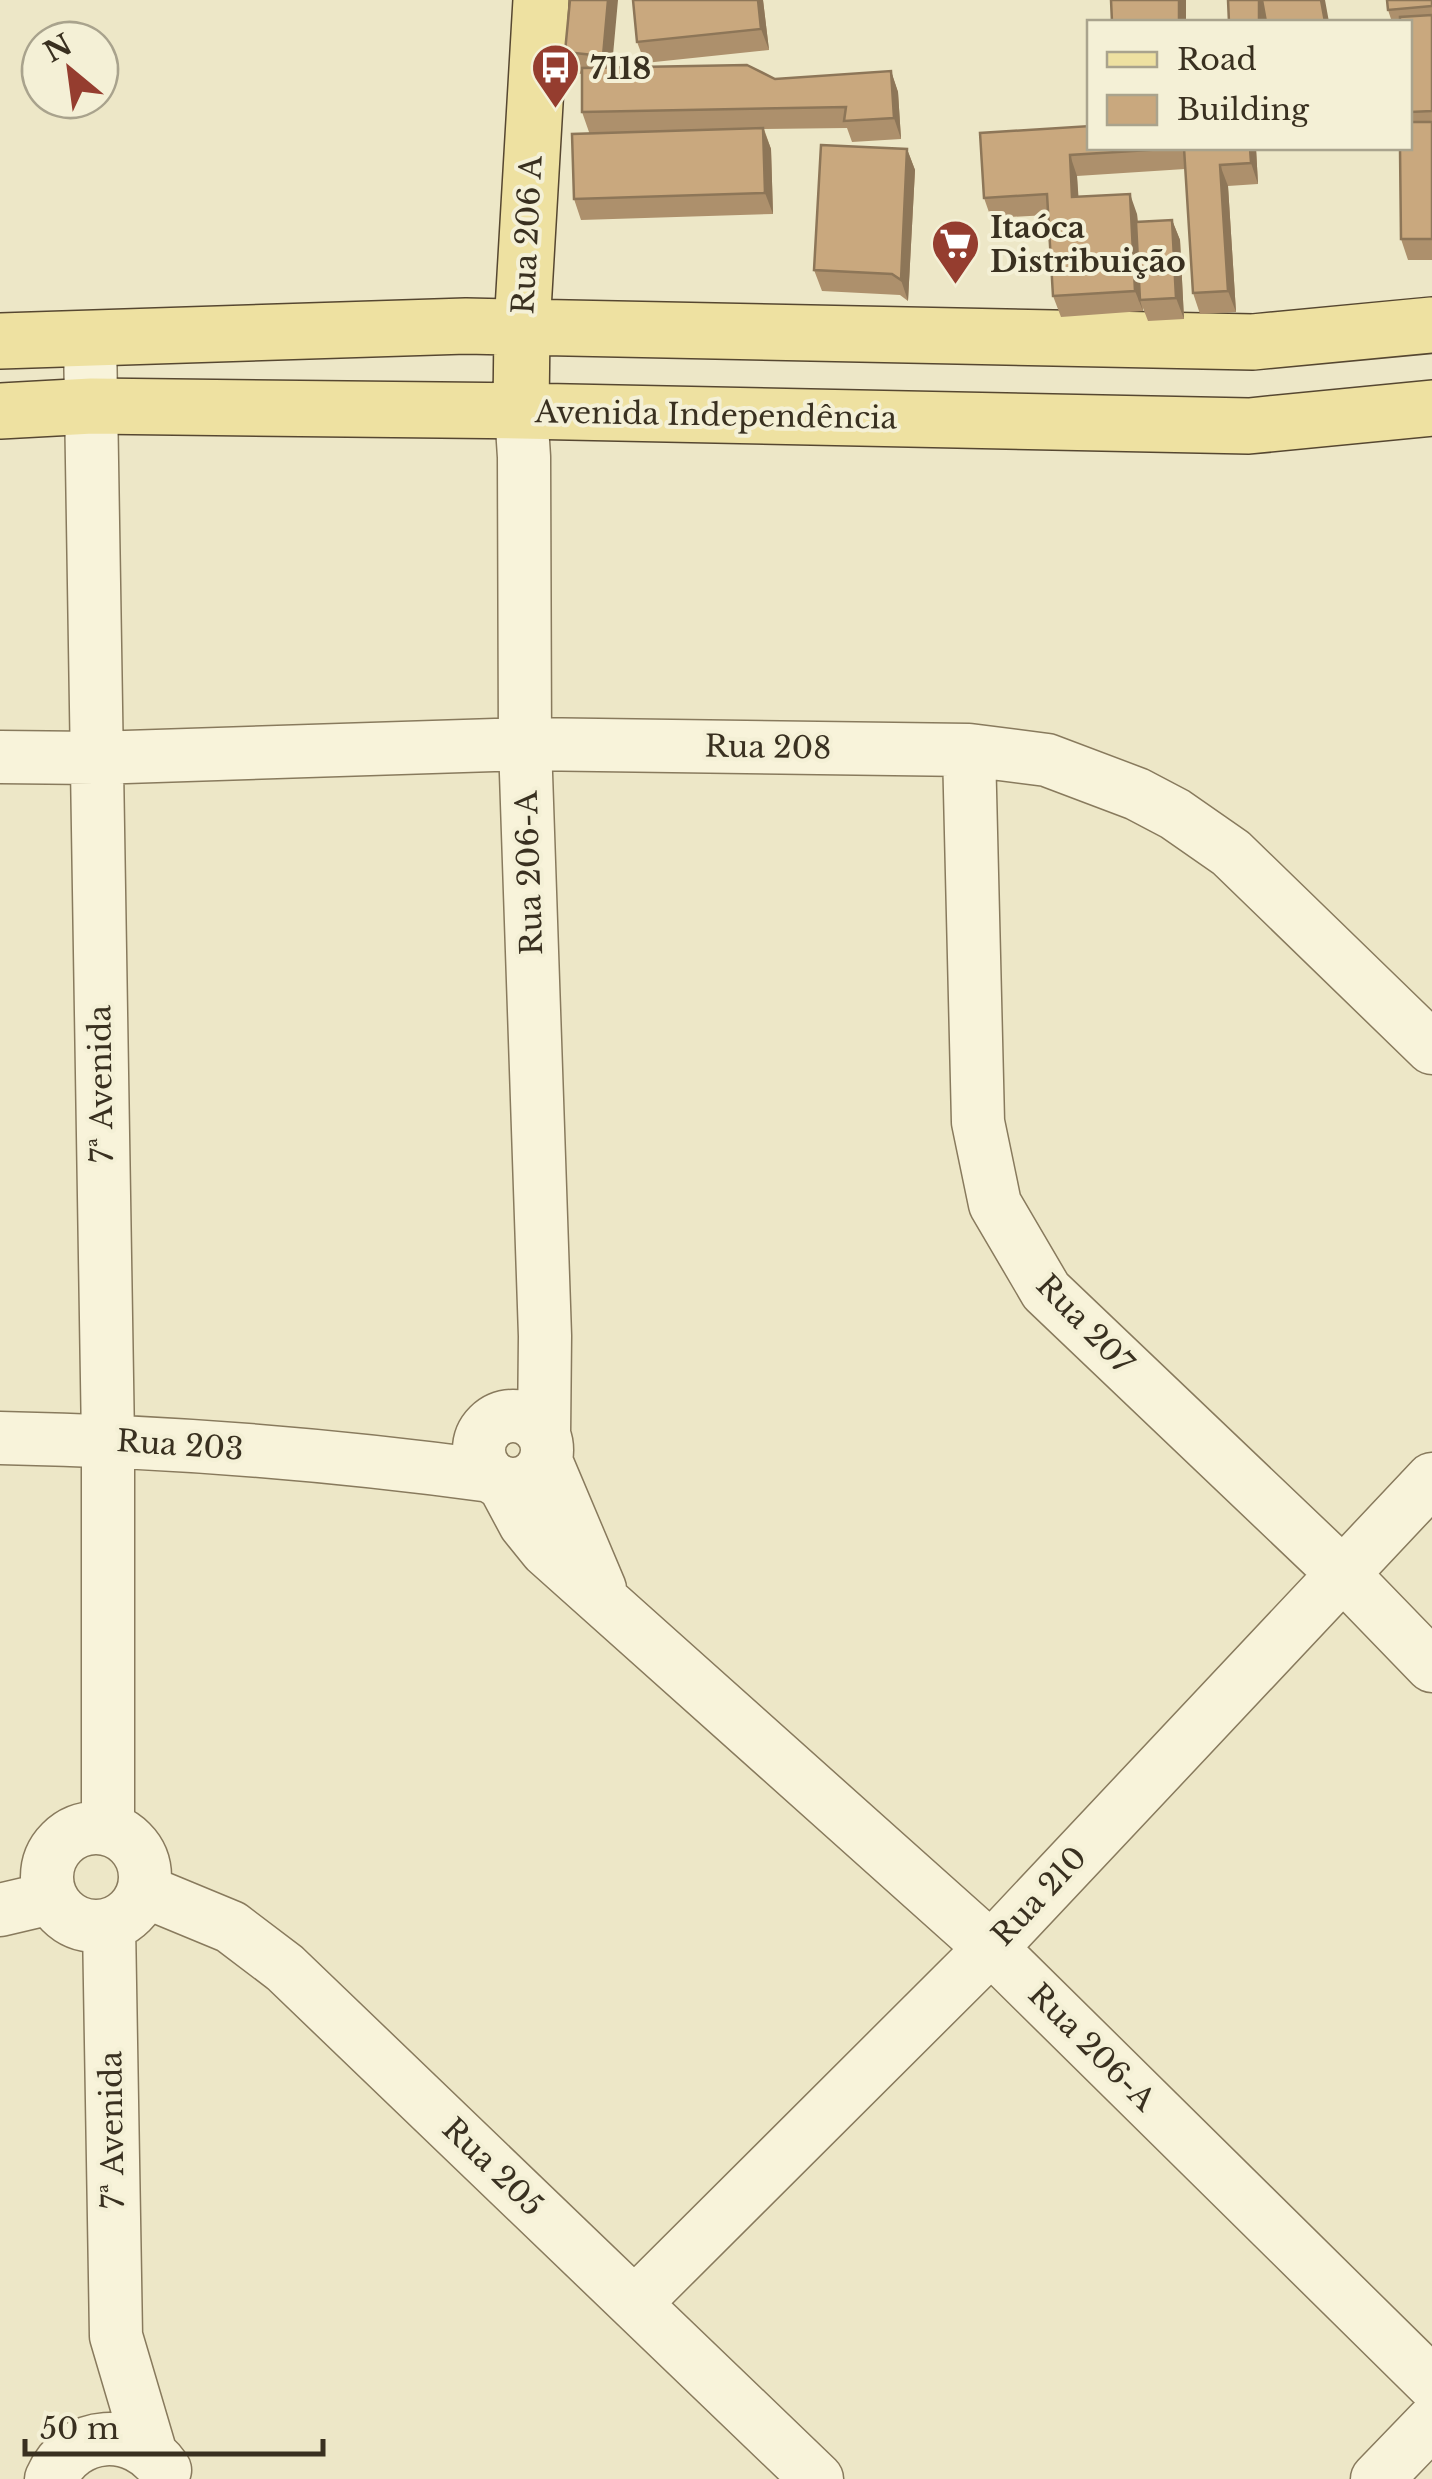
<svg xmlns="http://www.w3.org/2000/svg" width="1432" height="2479" viewBox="0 0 1432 2479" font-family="'Libre Baskerville',serif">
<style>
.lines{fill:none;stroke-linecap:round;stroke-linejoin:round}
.minor-casing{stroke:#887a5d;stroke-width:55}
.major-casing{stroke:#564731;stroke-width:58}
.minor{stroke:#f8f3da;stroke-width:52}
.major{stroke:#eee1a1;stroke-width:55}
.wall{fill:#ad906c}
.shaded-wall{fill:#8d7658}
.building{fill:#c9a87e;stroke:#8d7658;stroke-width:2.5}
.labels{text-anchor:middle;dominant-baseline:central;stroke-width:8;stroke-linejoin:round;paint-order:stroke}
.poi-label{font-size:30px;font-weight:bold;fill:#393020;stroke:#f4f0d6;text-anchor:start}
.street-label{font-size:30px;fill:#393020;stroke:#f4f0d6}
</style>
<rect width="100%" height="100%" fill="#ede7c7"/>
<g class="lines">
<defs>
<path id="minor" d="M90 339 108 1440V1829
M521 411 524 457 525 744 545 1336 544 1435
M969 750 978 1122 995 1204 1046 1291 1342 1573 1432 1666
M0 757 95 758 525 744 969 750 1047 760 1137 794 1175 814 1231 853 1432 1048
M479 1450a34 34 0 1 1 68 0a34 34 0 1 1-68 0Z
M0 1438C165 1441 328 1454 491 1476
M546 1461 600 1589
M503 1483 525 1524 546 1550 991 1948 1432 2383
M47 1877a49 49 0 1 1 98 0a49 49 0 1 1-98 0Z
M144 1891 231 1927 285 1968 817 2479
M0 1910 51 1898
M109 1925 116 2336 150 2451
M635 2303 991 1948 1432 1479
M51 2479C73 2429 135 2426 165 2470
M1377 2479 1432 2422"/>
<path id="major" d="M0 341 466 326 1253 342 1432 325
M0 411 92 406 521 411 1249 426 1432 408
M521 411 522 327 541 0"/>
</defs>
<use href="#minor" class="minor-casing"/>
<use href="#major" class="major-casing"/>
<use href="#minor" class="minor"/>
<use href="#major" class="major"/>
</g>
<path class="wall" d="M570 0 612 68 775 79 891 71 898 92 901 139 852 142 847 128 764 129 771 149 773 214 581 220 574 199 589 132 582 112V74L572 73 565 52Z
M763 0 769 50 645 63 637 42Z
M1432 0V260H1408L1401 239 1410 148V22H1392L1388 10Z
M980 133 1090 148H1256L1258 184 1228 186 1236 312 1200 314 1193 293 1185 169 1077 176 1078 197 1137 214 1138 222 1172 220 1180 240 1184 319 1148 321 1143 308V311L1061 317 1053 296 1048 215 991 218 984 198Z
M907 149 915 170 908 301 900 295 822 291 814 270Z"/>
<path class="shaded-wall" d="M608 0H618L611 77 603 56Z
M758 0H763L769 50 761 29Z
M1179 0H1186V22H1179Z
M1259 0H1265L1266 22H1259Z
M1321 0H1325L1329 22H1325Z
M891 71 898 92 901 139 894 118Z
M763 128 771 149 773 214 765 193Z
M1250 148H1256L1258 184 1251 163Z
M907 149 915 170 908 301 901 280Z
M1070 155 1077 176 1080 218 1072 197Z
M1220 165 1228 186 1236 312 1228 291Z
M1130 194 1137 214 1142 300H1140L1143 311 1135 291Z
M1172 220 1180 240 1184 319 1176 298Z"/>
<path class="building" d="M570 0H608L603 56 565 52Z
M633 0H758L761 29 637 42Z
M1111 0H1179V22H1112Z
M1228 0H1259V22H1229Z
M1262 0H1321L1325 22H1266Z
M1387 0H1432V6L1388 10Z
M1432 15V111L1410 112V22H1400V17Z
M747 65 775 79 891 71 894 118 844 121 846 107 582 112V68Z
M1410 122H1432V239H1401L1400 148H1410Z
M1090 126V148H1180L1070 155 1072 197 1130 194 1135 291 1053 296 1047 194 984 198 980 133Z
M763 128 765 193 574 199 572 134Z
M821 145 907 149 901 280 892 274 814 270Z
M1184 148H1250L1251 163 1220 165 1228 291 1193 293Z
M1172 220 1176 298 1140 300 1136 222Z"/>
<defs>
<symbol id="bus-pin" viewBox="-11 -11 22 30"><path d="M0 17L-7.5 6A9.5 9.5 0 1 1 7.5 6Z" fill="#953d2f" stroke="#f4f0d6"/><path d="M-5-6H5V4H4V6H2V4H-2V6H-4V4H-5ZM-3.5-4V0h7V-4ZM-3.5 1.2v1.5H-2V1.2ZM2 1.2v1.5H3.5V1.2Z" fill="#fff"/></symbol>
<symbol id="supermarket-pin" viewBox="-11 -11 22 30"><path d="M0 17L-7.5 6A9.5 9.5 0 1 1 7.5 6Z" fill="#953d2f" stroke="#f4f0d6"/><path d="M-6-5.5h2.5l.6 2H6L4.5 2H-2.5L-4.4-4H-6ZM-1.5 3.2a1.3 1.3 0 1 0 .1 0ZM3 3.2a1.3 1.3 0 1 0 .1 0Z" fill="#fff"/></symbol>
</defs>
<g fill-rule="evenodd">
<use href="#bus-pin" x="528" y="40" width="55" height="75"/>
<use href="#supermarket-pin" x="928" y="216" width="55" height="75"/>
</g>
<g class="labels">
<g class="poi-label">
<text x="590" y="68">7118</text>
<text x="990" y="227">Itaóca<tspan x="990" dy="34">Distribuição</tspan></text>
</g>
<g class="street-label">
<text transform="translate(527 235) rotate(-87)">Rua 206 A</text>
<text transform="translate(716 415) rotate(1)">Avenida Independência</text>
<text transform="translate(768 747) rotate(1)">Rua 208</text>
<text transform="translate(529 873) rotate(-92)">Rua 206-A</text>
<text transform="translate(101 1084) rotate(-91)">7ª Avenida</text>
<text transform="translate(1085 1324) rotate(46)">Rua 207</text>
<text transform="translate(180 1445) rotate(4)">Rua 203</text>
<text transform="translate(1039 1896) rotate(-47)">Rua 210</text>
<text transform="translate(1092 2047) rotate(45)">Rua 206-A</text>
<text transform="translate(112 2130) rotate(-91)">7ª Avenida</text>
<text transform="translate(493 2167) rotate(44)">Rua 205</text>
</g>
</g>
<rect x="1087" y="20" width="325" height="130" fill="#f4f0d6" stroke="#a9a38d" stroke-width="2.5"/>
<rect x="1107" y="52" width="50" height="15" fill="#eee1a1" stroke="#a9a38d" stroke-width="2.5"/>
<text x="1177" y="70" font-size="30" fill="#393020">Road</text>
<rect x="1107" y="95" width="50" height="30" fill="#c9a87e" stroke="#a9a38d" stroke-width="2.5"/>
<text x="1177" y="120" font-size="30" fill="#393020">Building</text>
<g transform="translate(70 70) rotate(331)"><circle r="48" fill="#f4f0d6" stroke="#a9a38d" stroke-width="2.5"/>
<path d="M0-8L18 38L0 25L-18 38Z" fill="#953d2f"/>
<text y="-15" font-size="28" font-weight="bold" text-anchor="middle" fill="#393020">N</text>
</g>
<path d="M25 2439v15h298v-15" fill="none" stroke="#393020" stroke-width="5"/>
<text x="40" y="2439" font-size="30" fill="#393020" stroke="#f4f0d6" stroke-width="8" paint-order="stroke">50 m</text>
</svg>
